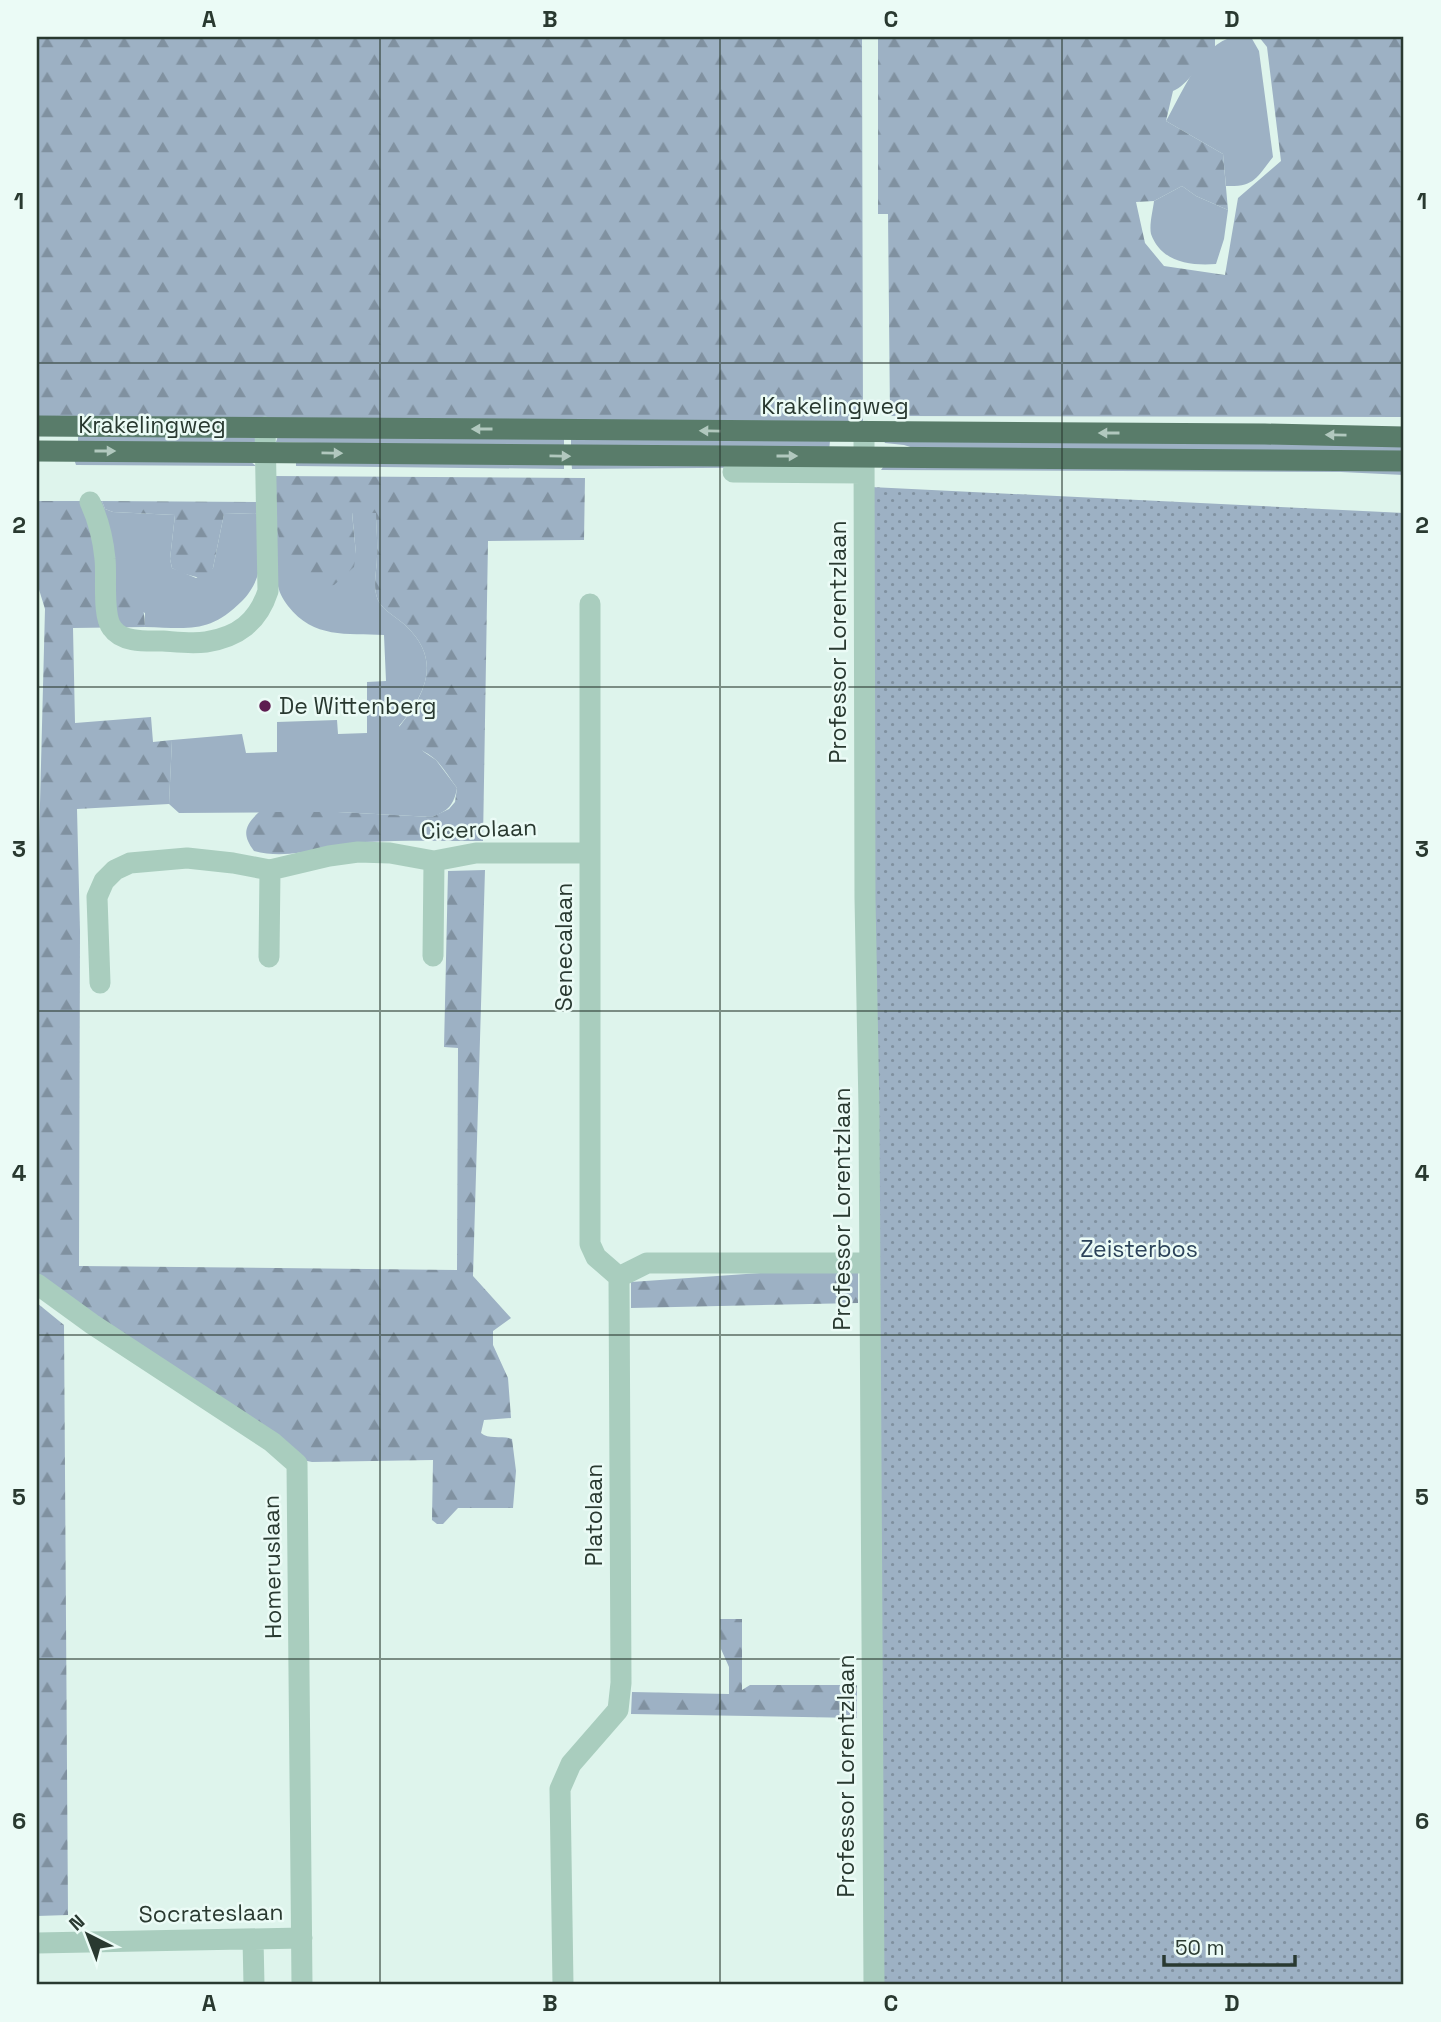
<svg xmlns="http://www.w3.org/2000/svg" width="1441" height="2022" viewBox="0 0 1441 2022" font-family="'Space Grotesk',sans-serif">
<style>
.green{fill:#9db1c4}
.forest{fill:url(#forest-firs)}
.park{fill:url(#park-dots)}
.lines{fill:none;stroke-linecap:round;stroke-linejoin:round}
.minor{stroke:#a9cdbe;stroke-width:21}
.major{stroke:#597c6a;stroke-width:21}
.oneway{fill:#b1c8be}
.grid{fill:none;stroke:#293930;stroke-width:2;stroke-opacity:0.55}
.poi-dot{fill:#5d1c50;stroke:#ebfbf6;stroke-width:2.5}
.labels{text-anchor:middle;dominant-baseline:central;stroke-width:5;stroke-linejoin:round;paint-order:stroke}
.street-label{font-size:23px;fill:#293930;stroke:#ebfbf6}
.poi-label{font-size:23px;fill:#293930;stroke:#ebfbf6;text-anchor:start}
.park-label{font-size:23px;fill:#2b4259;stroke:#ebfbf6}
.neatline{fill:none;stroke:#293930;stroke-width:2.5}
.grid-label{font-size:23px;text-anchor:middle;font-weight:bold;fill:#293930}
</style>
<defs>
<pattern id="forest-firs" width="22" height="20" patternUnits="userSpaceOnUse" patternTransform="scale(1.75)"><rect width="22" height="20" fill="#9db1c4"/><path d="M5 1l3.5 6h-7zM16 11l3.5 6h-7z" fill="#8091a0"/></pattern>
<pattern id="park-dots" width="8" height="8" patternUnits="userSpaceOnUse" patternTransform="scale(1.75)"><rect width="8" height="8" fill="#9db1c4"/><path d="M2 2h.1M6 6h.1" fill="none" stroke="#8091a0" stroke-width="1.8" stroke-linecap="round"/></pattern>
</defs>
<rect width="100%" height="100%" fill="#def4ec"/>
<path class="green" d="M1251 37 1259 51 1273 157C1256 178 1255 187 1226 186L1223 154 1166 121C1180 97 1202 42 1234 37 1240 36 1246 37 1251 37Z
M1182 186 1196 196 1228 210 1224 239 1216 264C1190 266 1161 262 1151 234 1149 225 1153 210 1154 201Z
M78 431 256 438 259 443 78 445Z
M279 433 564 435V449L276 442Z
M571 435 830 441 829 451 571 449Z
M884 441 1404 442V456L923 451 904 445 885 443Z
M73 456 245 457 256 466 76 465Z
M296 457 564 459V469L296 466Z
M571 459 829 467 572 469Z
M886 463 1404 467V475L1341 472 881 470Z
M88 501H102L105 509 113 512 175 515 170 559 172 568 196 578 213 568 224 514 259 513C259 531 262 550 259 568 258 580 250 593 242 601 209 634 189 628 145 627V613L111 594Z
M352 512 376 513C376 527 378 542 377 557 377 570 372 587 378 600 383 611 397 617 406 626 442 660 426 694 399 726L424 752 436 760 457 788C454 805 448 811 432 817L338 812 179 813 169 804 172 740 242 734 246 753 277 752V722L337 720 338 734 367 733V682L386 681 384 635C346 633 314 639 288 606 282 598 279 592 277 582 275 563 277 544 276 526L356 554Z"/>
<path class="forest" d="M37 37H862L863 426 37 420Z
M878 37H1215V48C1203 60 1187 86 1173 91L1166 121 1223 154 1228 210 1196 196 1182 186 1154 201 1136 202 1145 243 1164 266 1225 275 1238 198 1281 161 1267 47 1259 37H1404V417L890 416 888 214H878Z
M273 476 585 478 584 540 488 541 483 841C444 841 404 840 365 842 327 844 292 861 254 851 242 835 244 826 259 812H338L432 817 449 809 455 802 457 788C450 779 444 768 436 760 422 747 404 747 399 727 426 694 442 660 406 626 397 617 383 611 378 600 372 587 377 571 377 557 378 542 376 528 376 513H352L356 554 354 567 334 585 327 586 317 583 302 572 282 549 276 526Z
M37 501H88L96 528 110 524 112 594C138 591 145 603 145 627L73 628 75 723 151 717 153 742 172 740 169 804 77 809 80 931 79 1266 457 1270 458 1048 444 1047 448 871 485 870 473 1276 511 1318 493 1331V1345L508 1378 511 1418 484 1420 481 1433C489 1440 501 1435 512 1439L516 1471 513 1508H458L443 1524H437L432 1520 433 1460 312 1462 298 1459 37 1275V920L45 609 37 583Z
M102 501 257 502 259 513 224 514 213 568 204 579 181 573 172 568 170 559 175 515 113 512 105 509Z
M858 1266V1303L631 1308V1282Z
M37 1303 64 1325 68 1915 37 1916Z
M720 1619H742V1690L750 1685H857V1718L631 1714 632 1692 729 1694V1667L721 1649Z"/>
<path class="park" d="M871 487 1404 513V1985H875Z"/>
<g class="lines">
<path class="minor" d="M864 433 865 898 869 1109 874 1985
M733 472 863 473
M90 502C99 521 103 538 105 559 107 576 102 615 112 628 122 643 147 641 163 641 177 642 192 644 206 642 238 637 258 622 268 591L265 427
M590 604V1244L596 1257 619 1277
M433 956 434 861
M269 957 270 870
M100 983 97 897 104 881 115 870 130 863 187 858 233 863 270 870 329 856 358 852 390 853 434 861 476 853H590
M37 1284 92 1324 272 1442 297 1464 302 1985
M253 1939 254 1985
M37 1943 302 1938
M563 1985 560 1789 571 1764 618 1710 621 1683 619 1277 647 1263H868"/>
<path class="major" d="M37 426 1265 434 1404 437
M37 451 1404 461"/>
</g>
<defs><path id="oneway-solid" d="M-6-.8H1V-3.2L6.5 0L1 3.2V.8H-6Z" transform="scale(1.75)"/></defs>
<g class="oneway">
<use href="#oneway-solid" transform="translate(482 429) rotate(-180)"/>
<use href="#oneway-solid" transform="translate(710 431) rotate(-179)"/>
<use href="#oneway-solid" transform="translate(1109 433) rotate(-180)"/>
<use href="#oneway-solid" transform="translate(1336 435) rotate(-179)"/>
<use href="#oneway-solid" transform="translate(105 451)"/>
<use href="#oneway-solid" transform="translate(332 453) rotate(1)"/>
<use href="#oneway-solid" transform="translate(560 456) rotate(1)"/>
<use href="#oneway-solid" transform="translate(787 456)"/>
</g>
<path class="grid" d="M380 37V1985M720 37V1985M1062 37V1985M37 363H1404M37 687H1404M37 1011H1404M37 1335H1404M37 1659H1404"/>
<circle class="poi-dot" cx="265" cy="706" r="7"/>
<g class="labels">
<g class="street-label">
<text x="835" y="406">Krakelingweg</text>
<text x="152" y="425">Krakelingweg</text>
<text transform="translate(838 642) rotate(-90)">Professor Lorentzlaan</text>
<text transform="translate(479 829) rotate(-2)">Cicerolaan</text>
<text transform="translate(564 947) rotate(-90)">Senecalaan</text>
<text transform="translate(842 1209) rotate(-90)">Professor Lorentzlaan</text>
<text transform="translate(594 1515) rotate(-90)">Platolaan</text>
<text transform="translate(272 1567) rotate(-91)">Homeruslaan</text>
<text transform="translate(846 1776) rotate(-90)">Professor Lorentzlaan</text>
<text transform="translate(211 1913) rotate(-1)">Socrateslaan</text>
</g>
<g class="poi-label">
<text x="279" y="706">De Wittenberg</text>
</g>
<g class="park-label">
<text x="1139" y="1249">Zeisterbos</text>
</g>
</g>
<rect width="1441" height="2022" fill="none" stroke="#ebfbf6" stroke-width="77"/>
<g transform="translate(88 1935) rotate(318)" stroke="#ebfbf6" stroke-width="5" paint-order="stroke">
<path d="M0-5L12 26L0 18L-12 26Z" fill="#293930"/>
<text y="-10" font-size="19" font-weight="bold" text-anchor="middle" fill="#293930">N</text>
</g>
<path d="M1164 1955v10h131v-10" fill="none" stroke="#293930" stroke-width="3.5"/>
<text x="1175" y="1955" font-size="21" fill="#293930" stroke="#ebfbf6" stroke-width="5" paint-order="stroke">50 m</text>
<rect x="38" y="38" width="1364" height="1945" class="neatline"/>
<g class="grid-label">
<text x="209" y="27">A</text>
<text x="550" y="27">B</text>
<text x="891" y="27">C</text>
<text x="1232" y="27">D</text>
<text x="19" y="209">1</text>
<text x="1422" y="209">1</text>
<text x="19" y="533">2</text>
<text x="1422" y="533">2</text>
<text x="19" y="857">3</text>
<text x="1422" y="857">3</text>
<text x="19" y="1181">4</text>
<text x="1422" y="1181">4</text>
<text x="19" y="1505">5</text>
<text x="1422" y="1505">5</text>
<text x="19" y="1829">6</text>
<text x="1422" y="1829">6</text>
<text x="209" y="2011">A</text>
<text x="550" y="2011">B</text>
<text x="891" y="2011">C</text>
<text x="1232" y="2011">D</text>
</g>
</svg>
